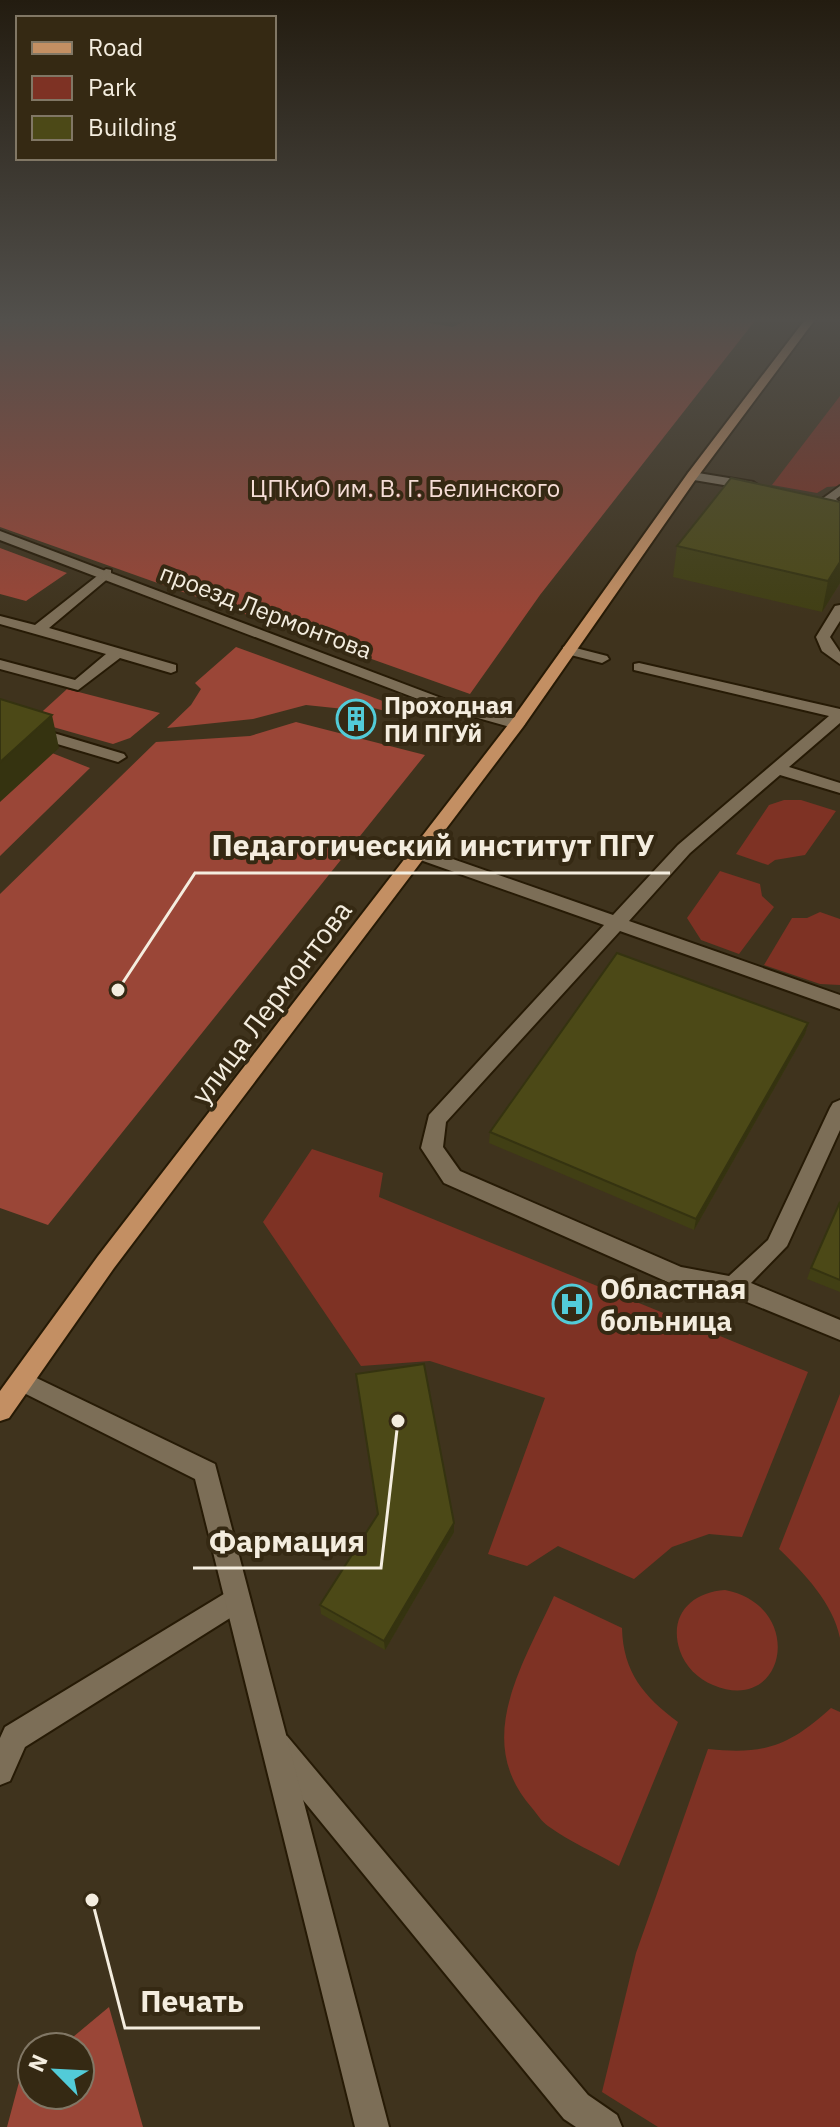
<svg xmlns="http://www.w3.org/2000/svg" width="840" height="2127" viewBox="0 0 840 2127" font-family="'IBM Plex Sans',sans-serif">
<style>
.green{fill:#7e3224}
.forest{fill:#9a4637}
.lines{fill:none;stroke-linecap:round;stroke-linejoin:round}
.service-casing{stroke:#261a05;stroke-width:4}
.minor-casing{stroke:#261a05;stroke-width:4}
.primary-casing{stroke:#261a05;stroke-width:4}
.service{fill:#7c6e57;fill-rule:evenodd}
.minor{fill:#7c6e57;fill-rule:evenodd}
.primary{fill:#c38f63;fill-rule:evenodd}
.wall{fill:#413f14}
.shaded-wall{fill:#353310}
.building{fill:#4c4917;stroke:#353310;stroke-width:2}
.labels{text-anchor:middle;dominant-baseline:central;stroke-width:8;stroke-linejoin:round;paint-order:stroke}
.far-park-label{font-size:24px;fill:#f6ddd7;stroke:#352913}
.far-street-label{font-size:24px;fill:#f4eddf;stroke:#352913}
.far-poi-label{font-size:24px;font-weight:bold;fill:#f4eddf;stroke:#352913;text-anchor:start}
.street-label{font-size:28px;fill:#f4eddf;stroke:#352913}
.poi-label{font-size:28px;font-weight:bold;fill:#f4eddf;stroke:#352913;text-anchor:start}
.leader{fill:none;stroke:#f4eddf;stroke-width:3}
.callout-dot{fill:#f4eddf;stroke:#352913;stroke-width:3}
.callout-label{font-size:30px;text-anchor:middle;font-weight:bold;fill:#f4eddf;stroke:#352913;stroke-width:8;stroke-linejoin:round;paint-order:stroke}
</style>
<rect width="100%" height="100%" fill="#3f331d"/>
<path class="green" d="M840 396V486L827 487 817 493 772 485Z
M784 800H801L836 811 805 855 775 860 768 865 736 854 769 805Z
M720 871 760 884 762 896 774 907 739 954 701 940 687 918Z
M820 912 840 919V985L820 984 764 965 792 918H807Z
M312 1149 383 1173 379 1197 808 1372 742 1537 709 1534 672 1547 634 1579 558 1546 527 1566 488 1554 545 1398 430 1361 361 1366 263 1222Z
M840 1394V1638C833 1603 804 1573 779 1549Z
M725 1590C807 1606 786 1716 713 1685 698 1679 685 1666 680 1651 668 1616 691 1592 725 1590Z
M554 1596 622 1628C623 1672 644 1697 678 1722L619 1866C596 1853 570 1842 548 1826 542 1822 537 1814 532 1808 472 1740 523 1665 554 1596Z
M831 1708 840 1712V2127H658L602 2092 636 1953 708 1749C765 1755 789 1746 831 1708Z"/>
<path class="forest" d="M0 317H395L453 327 472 317H758L540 595 470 694 0 527Z
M0 548 67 573 26 601 0 594Z
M236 647 391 704 385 711 351 702 344 709 306 705 253 719 167 728 191 705 201 689 195 683Z
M67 689 160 713 130 738 113 744 32 721Z
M296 722 425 755 48 1225 0 1208V894L156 742 250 736Z
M52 753 90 768 0 856V801Z
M109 2007 143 2127H7L19 2082 32 2071V2095H80V2047H61Z"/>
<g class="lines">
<defs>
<path id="service" d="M692 472 753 482 759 486 753 490 688 479V473Z
M840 486V496L836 499 840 503V514L822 499Z
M106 569 111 570V576L49 628 176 665V671L171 673 120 658 78 690 0 669V660L75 680 106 654 0 624V616L35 625Z
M840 605V621L830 637 840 652V664L822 651 816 637 835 606Z
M568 646 607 656 609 659 602 663 563 653V647Z
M639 663 840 709V723L789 767 840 783V793L780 775 690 853 629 921 840 995V1009L620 931 446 1122 443 1147 460 1171 681 1267 729 1276 768 1240 830 1108 833 1103 840 1100V1130L787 1246 751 1283 840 1320V1340L730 1295 670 1283 444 1183 421 1148 429 1115 604 925 412 857 409 853 412 849H424L613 915 678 845 829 716 634 670V664Z
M0 717 124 754 126 757 118 762 0 727Z
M237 1586 246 1590 250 1599 246 1608 25 1747 10 1781 0 1785V1738L5 1727Z
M277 1732 287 1736 588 2095 617 2115 622 2127H576L564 2119 267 1756 263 1746 267 1736Z"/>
<path id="minor" d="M0 531 449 701 523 721 525 724 517 729 439 707 0 540Z
M22 1371 215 1464 389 2127H355L195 1479 14 1388 10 1381 14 1374Z"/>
<path id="primary" d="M807 317H817L696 479 523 727 114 1268 9 1418 0 1421V1391L98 1256 511 721 688 473Z"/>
</defs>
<use href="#service" class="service-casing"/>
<use href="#minor" class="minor-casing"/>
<use href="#primary" class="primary-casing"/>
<use href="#service" class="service"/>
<use href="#minor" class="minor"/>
<use href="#primary" class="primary"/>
</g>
<path class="wall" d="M840 502V583L822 612 673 577 677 546Z
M808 1023 805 1034 694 1230 489 1143 490 1132Z
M840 1202V1292L807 1279 811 1268Z
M356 1374 454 1523V1532L385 1650 321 1614 320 1605 377 1515Z"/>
<path class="shaded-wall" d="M840 562V583L822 612 828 581Z
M52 715 59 748 0 802V762Z
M808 1023 805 1034 694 1230 696 1219Z
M454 1523V1532L385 1650 384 1641Z"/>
<path class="building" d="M731 478 840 502V562L828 581 677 546Z
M0 699 52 715 0 762Z
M617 953 808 1023 696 1219 490 1132Z
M840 1202V1280L811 1268Z
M424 1364 454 1523 384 1641 320 1605 378 1514 356 1374Z"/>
<linearGradient id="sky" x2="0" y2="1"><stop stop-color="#231c10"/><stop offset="0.52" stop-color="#52504c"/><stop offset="1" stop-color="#52504c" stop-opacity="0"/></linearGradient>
<rect width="840" height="615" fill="url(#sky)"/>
<defs>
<symbol id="building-ring" viewBox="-11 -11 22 22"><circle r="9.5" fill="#352913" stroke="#52cbd8" stroke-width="1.5"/><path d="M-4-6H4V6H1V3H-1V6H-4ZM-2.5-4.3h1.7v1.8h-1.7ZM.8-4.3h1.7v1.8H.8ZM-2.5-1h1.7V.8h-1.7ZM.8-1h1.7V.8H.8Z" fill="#52cbd8"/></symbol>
<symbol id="hospital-ring" viewBox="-11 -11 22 22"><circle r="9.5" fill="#352913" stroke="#52cbd8" stroke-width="1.5"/><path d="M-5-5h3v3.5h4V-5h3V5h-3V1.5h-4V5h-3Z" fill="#52cbd8"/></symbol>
</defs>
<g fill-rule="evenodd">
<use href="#building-ring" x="334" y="697" width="44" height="44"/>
<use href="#hospital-ring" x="550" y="1282" width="44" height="44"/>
</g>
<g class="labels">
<g class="far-park-label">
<text x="405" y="488">ЦПКиО им. В. Г. Белинского</text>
</g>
<g class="far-street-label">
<text transform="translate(266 611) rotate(21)">проезд Лермонтова</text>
</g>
<g class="far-poi-label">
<text x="384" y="705">Проходная<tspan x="384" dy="28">ПИ ПГУй</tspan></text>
</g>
<g class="street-label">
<text transform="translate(271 1002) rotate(-53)">улица Лермонтова</text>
</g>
<g class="poi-label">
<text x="600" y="1288">Областная<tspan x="600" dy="32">больница</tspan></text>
</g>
</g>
<path class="leader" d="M118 990L195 873H670M398 1421L381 1568H193M92 1900L125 2028H260"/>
<g class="callout-dot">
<circle cx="118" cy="990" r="8"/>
<circle cx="398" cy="1421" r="8"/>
<circle cx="92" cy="1900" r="8"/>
</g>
<g class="callout-label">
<text x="433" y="856">Педагогический институт ПГУ</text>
<text x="287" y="1552">Фармация</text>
<text x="192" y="2012">Печать</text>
</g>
<rect x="16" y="16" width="260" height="144" fill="#352913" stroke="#817765" stroke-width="2"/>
<rect x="32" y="42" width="40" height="12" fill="#c38f63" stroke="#817765" stroke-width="2"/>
<text x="88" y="56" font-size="24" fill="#f4eddf">Road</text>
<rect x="32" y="76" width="40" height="24" fill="#7e3224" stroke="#817765" stroke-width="2"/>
<text x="88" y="96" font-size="24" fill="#f4eddf">Park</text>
<rect x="32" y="116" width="40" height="24" fill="#4c4917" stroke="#817765" stroke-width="2"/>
<text x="88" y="136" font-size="24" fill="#f4eddf">Building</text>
<g transform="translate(56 2071) rotate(294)"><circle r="38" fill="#352913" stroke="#817765" stroke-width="2"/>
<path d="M0-6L14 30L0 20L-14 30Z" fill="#52cbd8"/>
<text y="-12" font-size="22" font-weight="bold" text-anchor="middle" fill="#f4eddf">N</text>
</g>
</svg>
